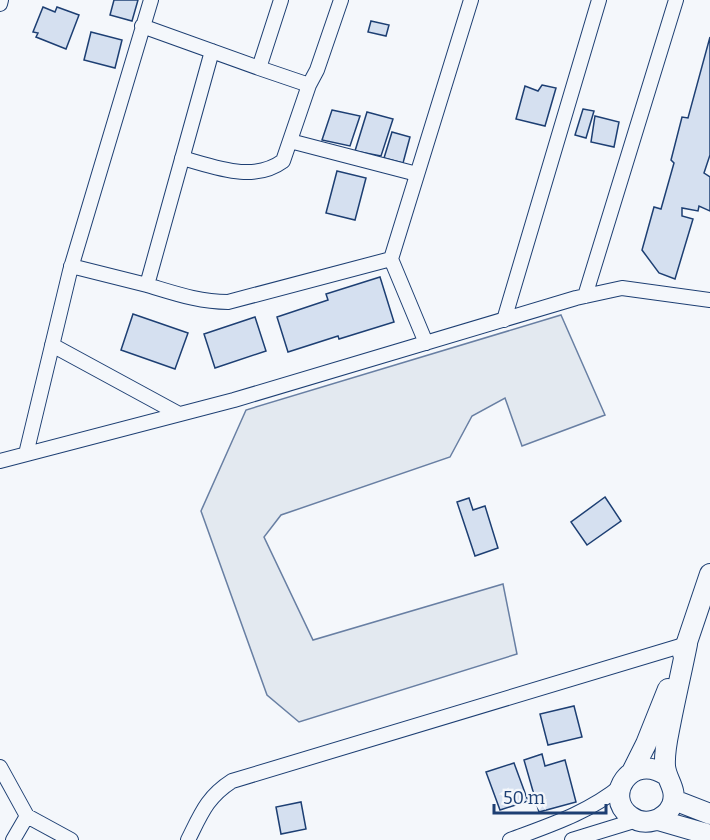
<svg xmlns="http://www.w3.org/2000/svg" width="710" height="840" viewBox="0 0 710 840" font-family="Bitter,serif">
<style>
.green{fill:#e3e9f0;stroke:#687fa3;stroke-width:1.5}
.building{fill:#d5e0f0;stroke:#1d3f73;stroke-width:1.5}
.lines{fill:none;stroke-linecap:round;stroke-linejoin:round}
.street-casing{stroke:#1d3f73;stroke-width:16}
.secondary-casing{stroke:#1d3f73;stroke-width:22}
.street{stroke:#f4f7fb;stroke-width:14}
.secondary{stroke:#f4f7fb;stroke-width:20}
</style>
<rect width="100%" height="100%" fill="#f4f7fb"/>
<path class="green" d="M561 315 605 415 522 446 505 398 472 416 450 457 281 515 264 537 313 640 503 584 517 654 299 722 267 695 201 511 246 410Z"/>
<path class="building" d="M114 0H138L132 21 110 15Z
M43 7 55 12 57 7 79 15 66 49 36 37 38 33 33 32Z
M371 21 389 25 386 36 368 32Z
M91 32 122 40 115 68 84 60Z
M710 37V155L704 173 710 177V211L699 206 698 211 682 208V216L693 219 675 279 659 273 642 250 654 207 661 209 674 163 671 160 682 117 688 118Z
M542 85 556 88 545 126 516 119 525 86 538 91Z
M583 109 594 111 586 138 575 135Z
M332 110 360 116 350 146 322 140Z
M367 112 393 119 381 156 355 151Z
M595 116 619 122 614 147 591 142Z
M392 132 410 137 403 163 384 158Z
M337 171 366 178 355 220 326 213Z
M380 277 394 322 339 339 338 336 288 352 277 317 328 300 326 294Z
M133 314 188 333 175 369 121 350Z
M255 317 266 351 215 368 204 334Z
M605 497 621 521 587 545 571 522Z
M469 498 473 510 485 506 498 548 475 556 457 502Z
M574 706 582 737 548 745 540 714Z
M542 754 545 766 565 760 576 802 539 812 524 760Z
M514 763 528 801 500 810 486 772Z
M301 802 306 829 281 834 276 807Z"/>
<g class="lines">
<defs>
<path id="street" d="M0 4 1 0
M142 26 259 68 281 0
M212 51 147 285C174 293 199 302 228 302L391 259
M309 85 317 70 341 0
M290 141 417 174
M182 158C215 167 253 183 283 161L309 85 259 68
M71 266 147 285
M585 296 676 0
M504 320 599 0
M426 343 391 259 471 0
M52 345 179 414
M26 454 70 271 151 0
M0 461 234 400 576 298 622 288 710 300
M0 767 27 816 71 840
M13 840 27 816
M188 840C201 814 207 797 232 781L687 644
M510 840C550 825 588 813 621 786
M572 840 637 820"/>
<path id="secondary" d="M683 654 710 574
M632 772 646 744 668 689
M666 775C631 752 603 796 630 816 644 827 665 821 672 805 678 789 666 780 665 766 664 750 668 736 671 720 676 695 682 669 687 644
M674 800 710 814
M658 820 710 835"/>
</defs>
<use href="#street" class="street-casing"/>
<use href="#secondary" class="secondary-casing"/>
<use href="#street" class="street"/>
<use href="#secondary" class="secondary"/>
</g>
<path d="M494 804v9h112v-9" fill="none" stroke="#1d3f73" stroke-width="3"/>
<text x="503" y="804" font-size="18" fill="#1d3f73" stroke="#f4f7fb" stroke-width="4.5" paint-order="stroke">50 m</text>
</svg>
